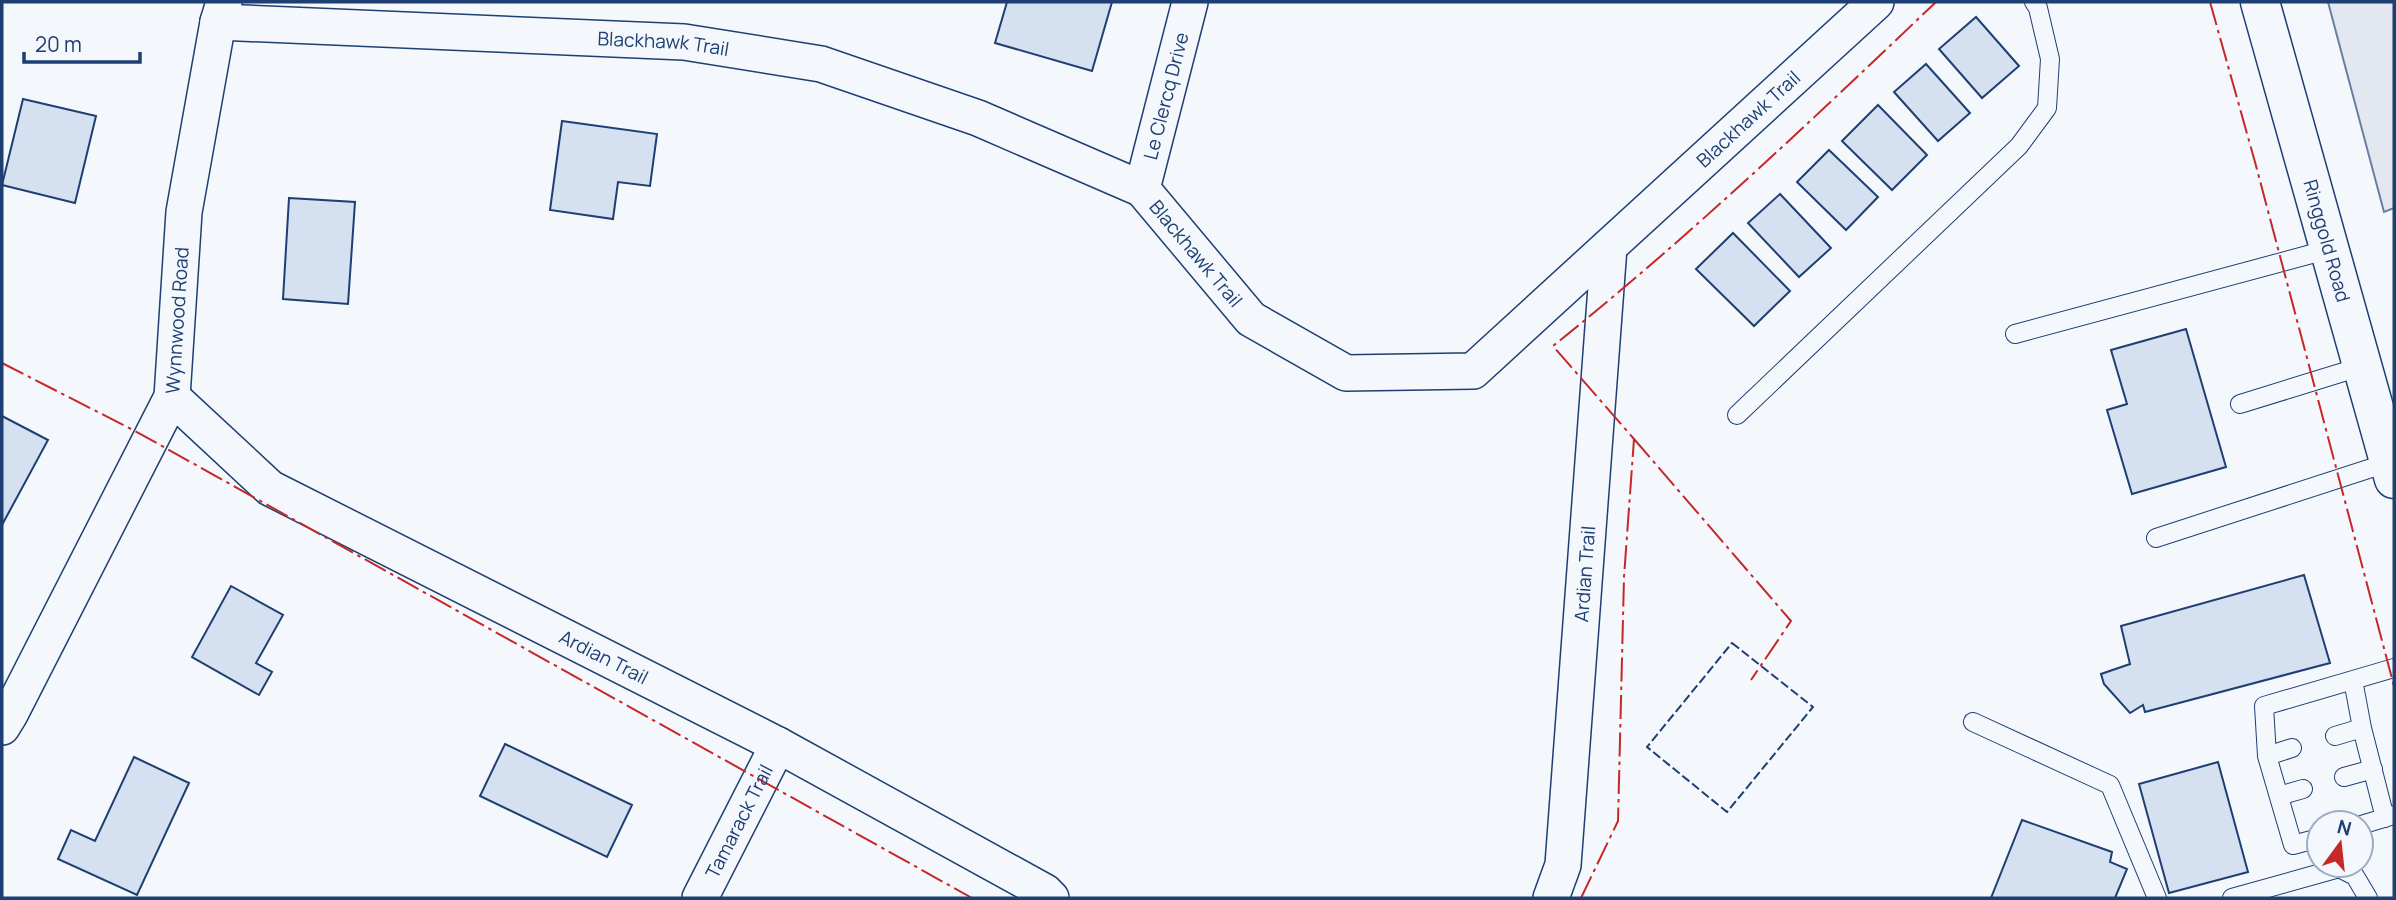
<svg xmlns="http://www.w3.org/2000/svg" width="2396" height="900" viewBox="0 0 2396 900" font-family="Manrope,sans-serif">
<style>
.parking{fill:#e3e8f0;stroke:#687fa3;stroke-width:2}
.building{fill:#d5e0f0;stroke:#1d3f73;stroke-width:2}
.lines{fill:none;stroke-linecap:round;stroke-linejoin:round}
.service-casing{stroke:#1d3f73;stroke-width:20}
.minor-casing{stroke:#1d3f73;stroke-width:38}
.primary-casing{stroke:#1d3f73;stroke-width:41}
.service{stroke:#f4f7fb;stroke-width:18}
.minor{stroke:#f4f7fb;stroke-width:35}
.primary{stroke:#f4f7fb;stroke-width:38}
.fence{stroke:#1d3f73;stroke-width:2;stroke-dasharray:9 3.5;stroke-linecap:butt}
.power{stroke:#c62828;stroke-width:2;stroke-dasharray:24 5 3.5 5;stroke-linecap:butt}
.labels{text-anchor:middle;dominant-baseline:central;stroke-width:5;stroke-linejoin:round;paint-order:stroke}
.street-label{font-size:19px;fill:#1d3f73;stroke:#f4f7fb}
</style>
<rect width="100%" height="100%" fill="#f4f7fb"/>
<path class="parking" d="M2328 2H2394V208L2384 212Z"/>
<path class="building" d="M1007 2H1112L1092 71 995 43Z
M1976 17 2019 66 1982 98 1939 49Z
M1926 64 1970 113 1938 141 1894 92Z
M23 99 96 116 75 203 2 185Z
M1878 105 1927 155 1892 190 1842 141Z
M562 121 657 134 650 186 618 182 613 219 550 210Z
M1829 150 1878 197 1846 230 1797 182Z
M1780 194 1831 248 1799 277 1748 223Z
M289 198 355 202 348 304 283 299Z
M1733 233 1790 291 1754 326 1696 269Z
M2186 329 2226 467 2132 494 2107 410 2127 404 2111 350Z
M2 416 48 440 2 525Z
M2304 575 2330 663 2145 712 2143 705 2130 713 2104 684 2101 674 2130 664 2121 626Z
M231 586 283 615 256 663 272 672 259 695 192 657Z
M505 744 632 805 607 857 480 796Z
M134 757 189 783 137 895 58 859 71 830 95 841Z
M2218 762 2248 872 2169 893 2139 784Z
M2022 820 2112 852 2110 862 2127 869 2115 898H1991Z"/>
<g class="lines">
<defs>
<path id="service" d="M2015 334 2330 249
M2240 404 2363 366
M1737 415 2019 146 2047 108 2050 59 2038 8 2034 2
M2156 538 2390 462
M2353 680 2362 728 2385 818
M1973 722 2110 785 2157 898
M2335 736 2362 728
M2267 756 2292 748
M2344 777 2373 769
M2279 796 2303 789
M2361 825 2394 815
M2319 838 2293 845 2267 756 2264 706 2394 668
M2232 898 2339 868 2355 876 2368 898"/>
<g id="minor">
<path id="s1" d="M218 22 684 42 821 64 978 118 1142 189 1251 319 1346 373 1473 371 1876 2"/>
<path id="s2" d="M1142 189 1190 2"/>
<path id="s3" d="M172 397 270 488 778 745 1045 892 1051 898"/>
<path id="s4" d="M2 727 10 714 172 397 184 212 218 22 224 2"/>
<path id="s5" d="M700 898 778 745"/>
<path id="s6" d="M1551 898 1563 865 1609 247"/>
</g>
<g id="primary">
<path id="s7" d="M2260 2 2394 479"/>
</g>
</defs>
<use href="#service" class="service-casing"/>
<use href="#minor" class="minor-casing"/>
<use href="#primary" class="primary-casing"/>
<use href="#service" class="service"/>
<use href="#minor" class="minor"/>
<use href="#primary" class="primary"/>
<path class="fence" d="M1732 643 1813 707 1727 812 1647 747Z"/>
<path class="power" d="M2210 2 2255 162 2394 686
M2 363 135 431 972 898
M1634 439 1791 621 1751 680
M1581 898 1618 821 1624 577 1634 439 1553 346C1687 239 1812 120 1936 2"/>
</g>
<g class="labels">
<g class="street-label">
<text stroke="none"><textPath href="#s1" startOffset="446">Blackhawk Trail</textPath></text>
<text stroke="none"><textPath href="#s2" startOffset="96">Le Clercq Drive</textPath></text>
<text stroke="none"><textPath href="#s1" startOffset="1729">Blackhawk Trail</textPath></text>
<text stroke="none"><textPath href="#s7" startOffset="248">Ringgold Road</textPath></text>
<text stroke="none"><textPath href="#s1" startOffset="1034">Blackhawk Trail</textPath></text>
<text stroke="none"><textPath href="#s4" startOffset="448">Wynnwood Road</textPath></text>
<text stroke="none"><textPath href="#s6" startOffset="327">Ardian Trail</textPath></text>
<text stroke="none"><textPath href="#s3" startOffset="508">Ardian Trail</textPath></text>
<text stroke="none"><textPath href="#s5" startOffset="86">Tamarack Trail</textPath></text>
</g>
</g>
<rect width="2396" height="900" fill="none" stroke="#1d3f73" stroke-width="7"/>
<g transform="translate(2340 844) rotate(15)"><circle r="33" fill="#f4f7fb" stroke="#9eadc5" stroke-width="2"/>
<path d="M0-5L12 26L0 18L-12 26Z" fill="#c62828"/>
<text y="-10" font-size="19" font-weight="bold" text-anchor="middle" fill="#1d3f73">N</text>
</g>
<path d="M24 52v10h116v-10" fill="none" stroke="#1d3f73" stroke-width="3.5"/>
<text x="35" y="52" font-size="21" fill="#1d3f73" stroke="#f4f7fb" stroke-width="5" paint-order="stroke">20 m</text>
</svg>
